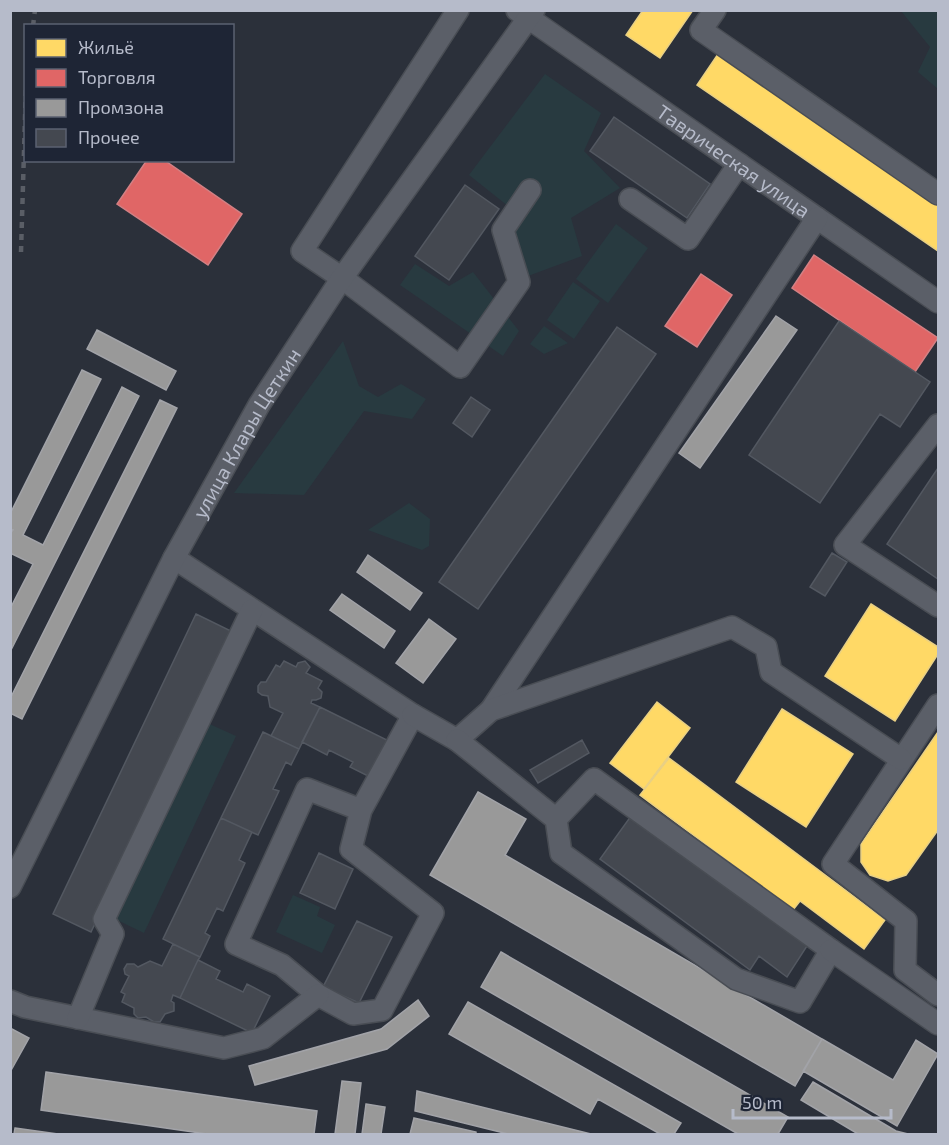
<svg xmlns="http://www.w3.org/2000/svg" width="949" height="1145" viewBox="0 0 949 1145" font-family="'Exo 2',sans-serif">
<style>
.green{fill:#283a40}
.homes{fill:#ffd966;stroke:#e9d084;stroke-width:1.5}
.shops{fill:#e06666;stroke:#d38084;stroke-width:1.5}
.industry{fill:#999;stroke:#a2a3a8;stroke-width:1.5}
.building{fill:#444850;stroke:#535861;stroke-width:1.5}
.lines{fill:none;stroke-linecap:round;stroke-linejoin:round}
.minor-casing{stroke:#494d54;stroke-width:24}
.minor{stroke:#5b5f68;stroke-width:21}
.rail{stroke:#5a5e66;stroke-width:4.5;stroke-dasharray:6 6;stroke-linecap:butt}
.labels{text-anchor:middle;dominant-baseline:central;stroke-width:6;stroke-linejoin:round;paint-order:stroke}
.street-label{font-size:20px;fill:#b6bbca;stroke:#1e2535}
</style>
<rect width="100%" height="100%" fill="#2b303a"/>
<path class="green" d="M901 11H938V89L918 72 930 47Z
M545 74 601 113 584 151 620 188 571 218 582 256 528 276 508 206 469 175Z
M616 224 648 248 608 303 576 279Z
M415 264 449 286 473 272 519 331 503 356 400 285Z
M573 282 600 301 574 339 547 320Z
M544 326 568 343 544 354 530 344Z
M343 341 359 386 378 397 401 384 426 399 412 419 364 411 304 495 234 493Z
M409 503 430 519 429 546 422 550 368 530Z
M205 722 236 736 144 933 113 918Z
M293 895 320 907 317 916 335 925 322 953 276 932Z"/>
<path class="homes" d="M643 10H693L660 58 626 35Z
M718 54 938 205V251L697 85Z
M871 604 938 647V654L895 721 825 676Z
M657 702 690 728 644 789 610 763Z
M782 709 853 754 806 827 736 782Z
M938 732V830L906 875 888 881 870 875 861 862V844Z
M669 758 885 920 864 949 800 901 793 910 640 795Z"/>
<path class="shops" d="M147 160H164L242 214 208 265 117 204Z
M814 255 938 338 915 372 792 288Z
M701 274 732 295 697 347 665 326Z"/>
<path class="industry" d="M776 316 797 330 700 468 679 453Z
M97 330 176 371 166 390 87 349Z
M82 370 101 379 23 535 43 545 122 387 139 396 10 652V609L33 564 10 553V534L13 530 10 529V514Z
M160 400 177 408 22 719 10 713V699Z
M368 555 422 593 410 610 357 572Z
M342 594 395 631 384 648 330 610Z
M429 619 456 639 423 683 396 663Z
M478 792 526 819 505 855 822 1039 795 1086 430 875Z
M501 952 788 1117 778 1134H738L481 987Z
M418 1000 429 1016 387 1049 255 1085 249 1066 381 1029Z
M468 1002 681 1123 674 1134H660L598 1099 590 1114 449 1034Z
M10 1028 29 1038 10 1072Z
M822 1039 893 1080 916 1040 938 1054 897 1126 803 1071Z
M46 1072 317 1111 314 1134H207L41 1110Z
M342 1081 361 1083 355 1134H335Z
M813 1082 896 1131 908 1134H858L801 1100Z
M417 1091 591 1134H508L415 1111Z
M366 1104 385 1107 381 1134H362Z
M414 1118 476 1132V1134H410Z
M15 1128 58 1134H14Z"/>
<path class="building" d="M614 117 710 184 687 218 590 151Z
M465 185 499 209 449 280 415 256Z
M839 321 930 382 900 427 880 414 820 503 749 455Z
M617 327 656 354 478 609 439 582Z
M471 397 490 410 472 437 453 423Z
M938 468V579L887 544Z
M832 553 847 562 825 596 810 587Z
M196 614 233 632 91 932 53 914Z
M284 661 296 667 298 663 305 661 310 667 306 673 322 681 318 688 322 692 321 698 316 700H312L311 703 320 707 299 749 271 736 283 713 270 707 268 696 262 695 258 692V686L261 682H266L276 665 280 667Z
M320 707 389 741 372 778 350 767 353 762 329 750 327 755 302 742Z
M263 732 299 749 291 765 286 762 273 789 279 791 258 835 221 818Z
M582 740 589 753 538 783 530 770Z
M631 816 807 946 787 977 759 956 750 970 600 859Z
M221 818 252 832 239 860 245 863 223 911 217 908 205 933 210 936 200 957 163 939Z
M319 853 353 869 335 909 300 893Z
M357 921 392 937 359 1003 323 987Z
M173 944 200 957 198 960 180 998 173 995 171 1001 174 1003V1011L165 1014 160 1022H154L146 1017 138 1018 134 1014V1008L122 1002 125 994 121 992 129 976 125 974 124 969 127 964H134L138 967 150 961 162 966Z
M198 960 220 971 216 979 243 992 247 984 270 996 252 1033 180 998Z"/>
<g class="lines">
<defs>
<g id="minor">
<path d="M458 10 302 251 342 278 460 367 519 282 503 230 530 190"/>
<path id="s1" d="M517 10 938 302"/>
<path d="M715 10 701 30 938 194"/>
<path d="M630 199 688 239 739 164"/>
<path d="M938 425 845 545 938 606"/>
<path d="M174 558 413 715 361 810 351 849 433 913 382 1010 353 1014 318 995 282 965 236 944 307 789 361 810"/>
<path d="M938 705 833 864 906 921 905 970 938 995"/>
<path d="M491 710 817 218"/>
<path d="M413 715 457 740 491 710 732 627 766 647 771 672 901 759"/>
<path d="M457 740 556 819 561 853 736 979 800 1002 831 950 594 779 556 819"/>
<path id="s2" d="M10 887 174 558 259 405 342 278 534 10"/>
<path d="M831 950 938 1024"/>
<path d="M10 1001 25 1007 224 1048 263 1038 318 995"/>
<path d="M78 1018 113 934 104 919 252 610"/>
</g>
</defs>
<use href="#minor" class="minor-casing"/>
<use href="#minor" class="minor"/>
<path class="rail" d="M33 26 35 10
M21 252 26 85"/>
</g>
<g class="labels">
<g class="street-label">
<text stroke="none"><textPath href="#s1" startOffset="264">Таврическая улица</textPath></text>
<text stroke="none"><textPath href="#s2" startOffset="512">улица Клары Цеткин</textPath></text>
</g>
</g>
<rect width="949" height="1145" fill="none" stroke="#b6bbca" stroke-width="24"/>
<rect x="24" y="24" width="210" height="138" fill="#1e2535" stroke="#5b6171" stroke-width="1.5"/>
<rect x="36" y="39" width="30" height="18" fill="#ffd966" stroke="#5b6171" stroke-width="1.5"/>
<text x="78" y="54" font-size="18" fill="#b6bbca">Жильё</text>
<rect x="36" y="69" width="30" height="18" fill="#e06666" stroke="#5b6171" stroke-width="1.5"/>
<text x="78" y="84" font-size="18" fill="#b6bbca">Торговля</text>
<rect x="36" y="99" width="30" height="18" fill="#999999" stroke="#5b6171" stroke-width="1.5"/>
<text x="78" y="114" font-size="18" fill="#b6bbca">Промзона</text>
<rect x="36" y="129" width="30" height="18" fill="#444850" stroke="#5b6171" stroke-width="1.5"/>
<text x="78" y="144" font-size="18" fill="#b6bbca">Прочее</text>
<path d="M733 1109v9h158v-9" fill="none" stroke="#b6bbca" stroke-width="3"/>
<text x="742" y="1109" font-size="18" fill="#b6bbca" stroke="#1e2535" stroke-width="4.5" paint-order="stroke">50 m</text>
</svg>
